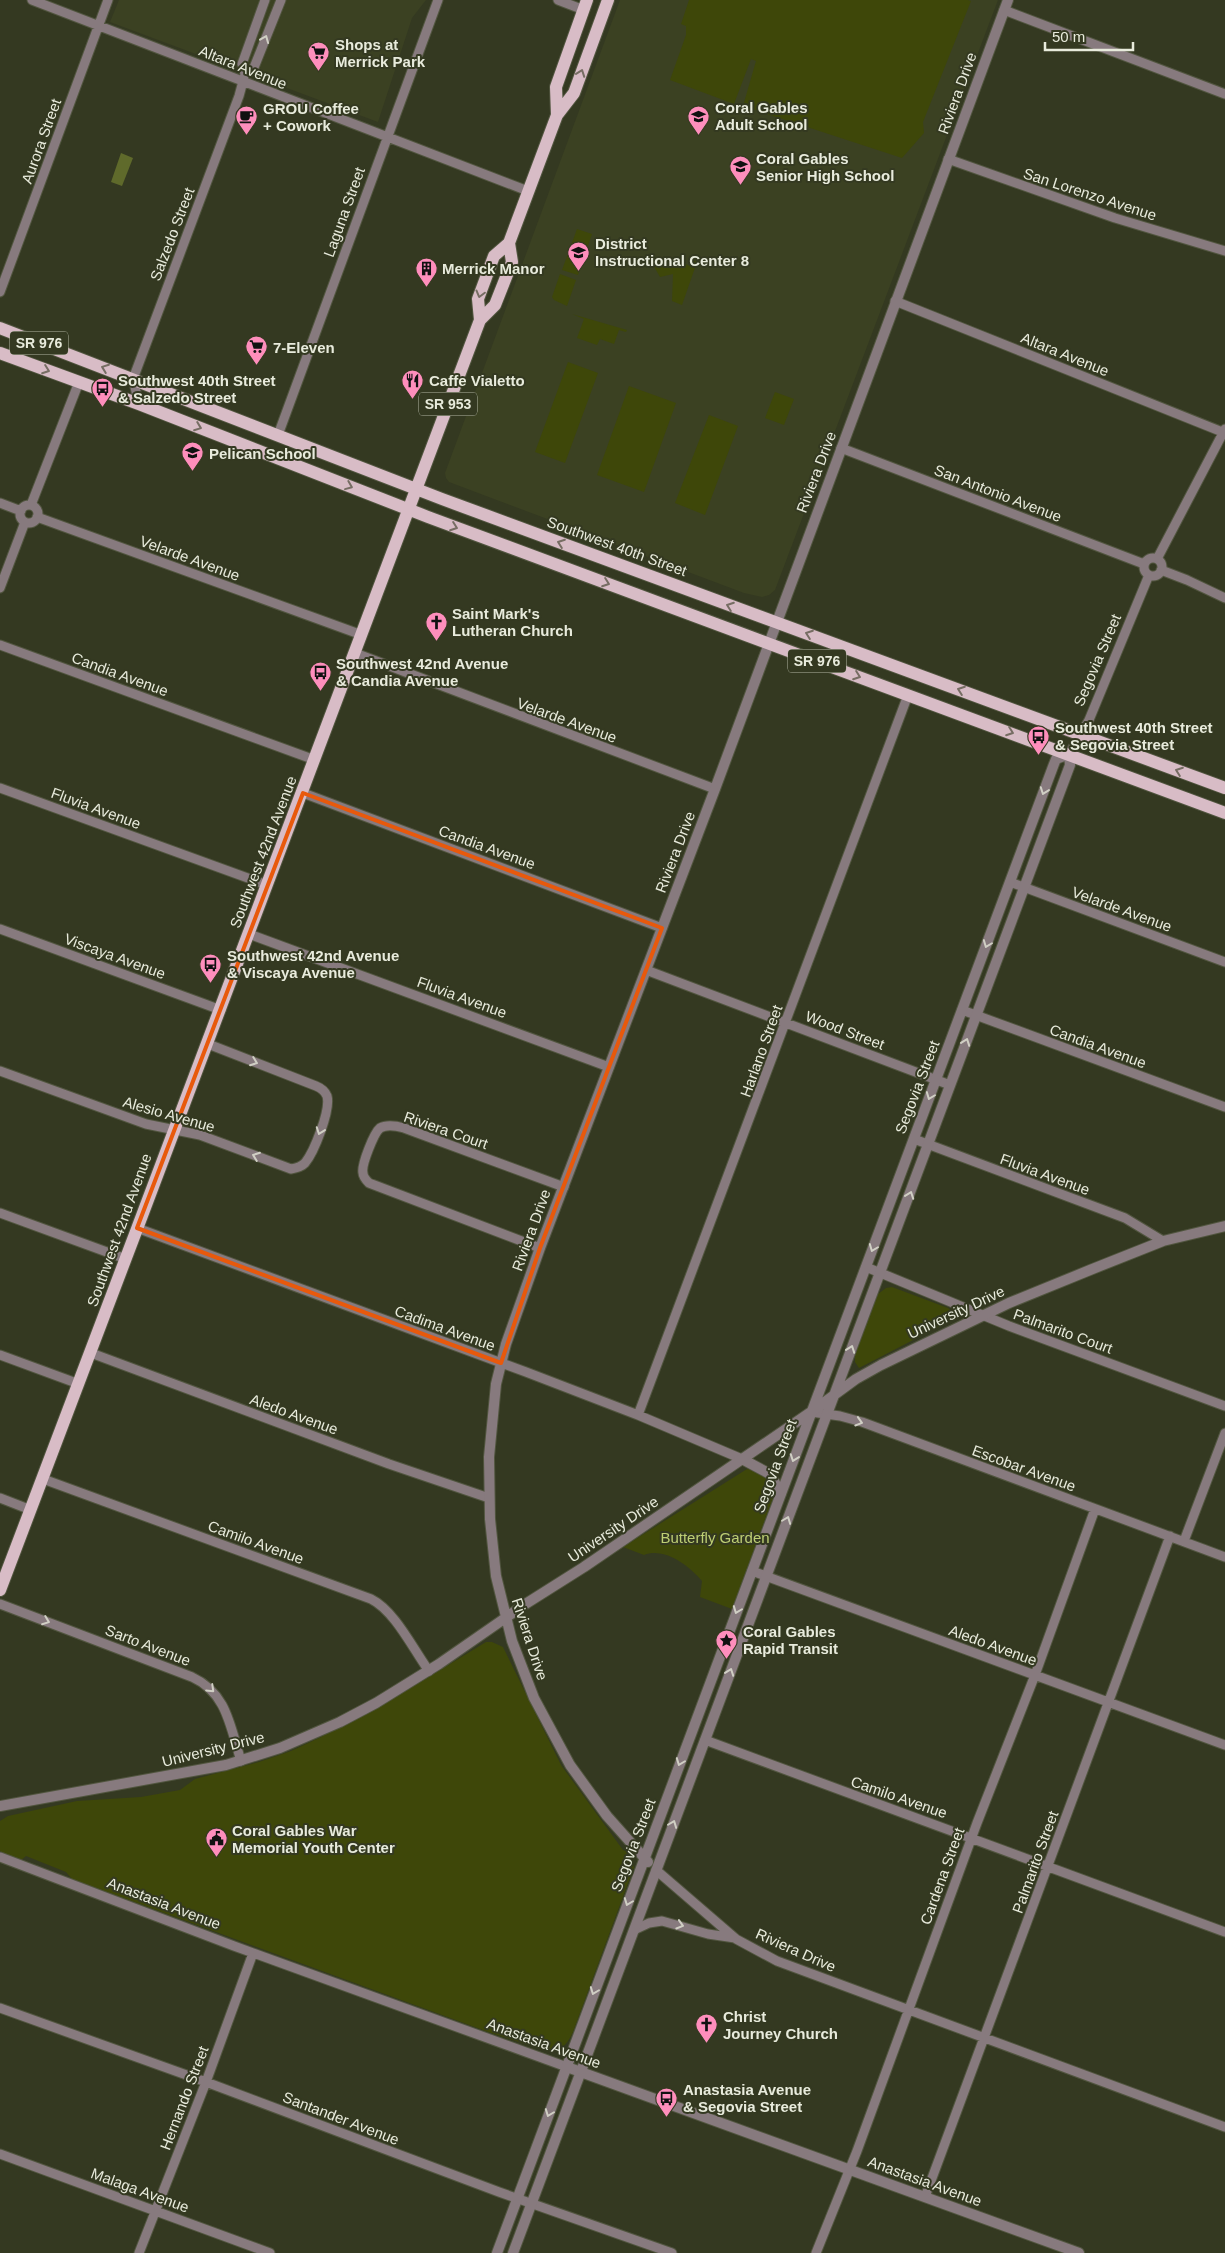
<svg xmlns="http://www.w3.org/2000/svg" width="1225" height="2253" viewBox="0 0 1225 2253" font-family="Arial,sans-serif">
<style>
.built{fill:#3b4122}
.green{fill:#3e4709}
.water{fill:#5f6a2b}
.lines{fill:none;stroke-linecap:round;stroke-linejoin:round}
.minor-casing{stroke:#51553f;stroke-width:11}
.tertiary-casing{stroke:#51553f;stroke-width:12}
.primary-casing{stroke:#51553f;stroke-width:14}
.minor{stroke:#877a7e;stroke-width:9}
.tertiary{stroke:#877a7e;stroke-width:10}
.primary{stroke:#d8bcc6;stroke-width:12}
.oneway{stroke:#d0cfc4}
.oneway2{stroke:#766d63}
.marked{fill:none;stroke:#e8590c;stroke-width:4;stroke-linejoin:round}
.labels{text-anchor:middle;dominant-baseline:central;stroke-width:4;stroke-linejoin:round;paint-order:stroke}
.shield{fill:#343921;stroke:#b2b6a4;stroke-width:1}
.shield-label{font-size:14px;font-weight:bold;fill:#e8ebdc}
.poi-label{font-size:15px;font-weight:bold;fill:#e8ebdc;stroke:#343921;text-anchor:start}
.street-label{font-size:15px;fill:#e8ebdc;stroke:#343921}
.park-label{font-size:15px;fill:#becf74;stroke:#343921}
</style>
<rect width="100%" height="100%" fill="#343921"/>
<path class="built" d="M119 0H426L412 18 378 122 110 22Z
M620 0H998L775 590 769 595 762 597 744 593 449 482 446 478 445 473Z"/>
<path class="green" d="M689 0H968L971 1 923 122 924 133 902 158 743 106 756 61 751 59 734 104 670 80 686 35V26L681 24Z
M577 229 592 234 578 275 562 270Z
M649 255 675 266 681 262 690 266 692 260 697 262 682 305 672 301 673 274 660 277 651 261 668 268 669 264 648 257Z
M560 274 576 280 567 306 554 300 552 297Z
M572 314 627 330 626 332 619 330 614 344 600 339 597 345 577 338 584 319Z
M568 362 598 373 565 463 535 452Z
M629 386 676 403 644 492 597 475Z
M775 392 794 399 784 425 765 418Z
M709 415 738 426 705 515 675 503Z
M892 1287 948 1308 953 1312 954 1316 948 1322 859 1368 855 1362V1355L878 1294 886 1288Z
M747 1469C761 1470 772 1482 774 1495L732 1609 700 1597 702 1581C689 1566 665 1547 644 1555L623 1547Z
M486 1642H492L503 1647 561 1765 623 1850 628 1852 634 1867 573 2032C561 2058 548 2052 525 2044 514 2040 503 2037 491 2033L72 1879 66 1872 26 1856 20 1861 6 1856 0 1851V1821L8 1816 77 1801 141 1797 180 1790 195 1779 259 1762 291 1751 321 1737 409 1689Z"/>
<path class="water" d="M121 153 133 158 122 186 111 182Z"/>
<g class="lines">
<defs>
<path id="minor" d="M32 0 528 191
M558 0 584 10
M1004 10 1225 94
M245 74 253 70 281 0
M948 159 1115 218 1225 251
M0 292 108 0
M895 301 1225 433
M139 404 133 379 239 96 245 74 242 64 265 0
M278 435 438 0
M841 448 1144 564
M0 503 21 511
M31 505 79 382
M20 514a9 9 0 1 1 18 0a9 9 0 1 1-18 0Z
M37 517 362 635
M1144 567a9 9 0 1 1 18 0a9 9 0 1 1-18 0Z
M1157 559 1225 429
M1161 570 1187 580 1225 598
M0 588 25 522
M0 645 315 760
M355 653 715 789
M1069 754 1089 720 1149 575
M0 788 267 885
M303 793 662 928
M1010 882 1225 962
M0 929 221 1010
M249 934 609 1067
M646 970 950 1085
M962 1010 1225 1107
M0 1071 146 1124 200 1135 291 1169C297 1168 301 1167 305 1163 314 1152 331 1110 327 1096 325 1091 321 1088 316 1086L208 1044
M914 1139 1125 1218 1163 1241
M0 1213 126 1259
M137 1228 526 1372 638 1415 742 1459
M540 1248 369 1183C366 1180 363 1177 363 1173 361 1165 374 1133 380 1128 387 1124 397 1126 404 1128L564 1187
M866 1267 1009 1326 1225 1406
M91 1353 389 1464 489 1498
M0 1355 79 1384
M811 1412 840 1416 862 1422 1225 1557
M638 1415 908 695
M43 1479 371 1599C395 1611 413 1649 429 1671
M0 1498 31 1510
M1184 1541 1225 1433
M752 1571 1225 1745
M0 1604 192 1677C227 1693 230 1726 241 1761
M705 1740 1225 1932
M0 1857 234 1946 567 2067
M656 1870 736 1939 777 1961 1225 2127
M634 1930 649 1923 662 1921 708 1934 735 1938
M0 2008 206 2082 499 2192 672 2253
M0 2154 270 2253
M925 2197 1170 1536
M139 2253 206 2082 253 1953
M816 2253 857 2151 977 1823 1035 1675 1095 1509"/>
<path id="tertiary" d="M742 1459 770 1474 781 1494
M0 1806 226 1765 280 1748 340 1722 376 1703 439 1664 527 1603 584 1567 811 1412 856 1379 881 1365 1009 1303 1090 1270 1163 1241 1225 1226
M648 1862 607 1816 570 1765 534 1698 512 1641 496 1576 490 1519 489 1457 496 1384 506 1344 540 1248 715 789 1008 0
M567 2067 1079 2253
M497 2253 1054 764 1056 759 1069 754 1070 765 513 2253"/>
<path id="primary" d="M557 115 556 87 587 0
M480 320 495 305 512 262 509 243
M0 328 442 499 1225 788
M0 353 139 404 428 517 1225 813
M0 1590C161 1167 320 743 480 320L478 299 494 256 509 243 557 115 574 93 608 0"/>
</defs>
<use href="#minor" class="minor-casing"/>
<use href="#tertiary" class="tertiary-casing"/>
<use href="#primary" class="primary-casing"/>
<use href="#minor" class="minor"/>
<use href="#tertiary" class="tertiary"/>
<use href="#primary" class="primary"/>
</g>
<defs><path id="oneway-chevron" d="M-2-3.5L2.5 0L-2 3.5" fill="none" stroke-width="1.6" stroke-linecap="round" stroke-linejoin="round" transform="scale(1.25)"/></defs>
<g class="oneway">
<use href="#oneway-chevron" transform="translate(265 39) rotate(-68)"/>
<use href="#oneway-chevron" transform="translate(1044 791) rotate(110)"/>
<use href="#oneway-chevron" transform="translate(987 944) rotate(111)"/>
<use href="#oneway-chevron" transform="translate(966 1042) rotate(-70)"/>
<use href="#oneway-chevron" transform="translate(254 1062) rotate(21)"/>
<use href="#oneway-chevron" transform="translate(930 1096) rotate(111)"/>
<use href="#oneway-chevron" transform="translate(320 1131) rotate(110)"/>
<use href="#oneway-chevron" transform="translate(256 1156) rotate(-159)"/>
<use href="#oneway-chevron" transform="translate(910 1195) rotate(-70)"/>
<use href="#oneway-chevron" transform="translate(873 1248) rotate(111)"/>
<use href="#oneway-chevron" transform="translate(851 1349) rotate(-70)"/>
<use href="#oneway-chevron" transform="translate(859 1422) rotate(17)"/>
<use href="#oneway-chevron" transform="translate(794 1458) rotate(110)"/>
<use href="#oneway-chevron" transform="translate(787 1520) rotate(-69)"/>
<use href="#oneway-chevron" transform="translate(737 1610) rotate(111)"/>
<use href="#oneway-chevron" transform="translate(46 1621) rotate(21)"/>
<use href="#oneway-chevron" transform="translate(730 1672) rotate(-70)"/>
<use href="#oneway-chevron" transform="translate(211 1689) rotate(44)"/>
<use href="#oneway-chevron" transform="translate(680 1762) rotate(111)"/>
<use href="#oneway-chevron" transform="translate(673 1824) rotate(-69)"/>
<use href="#oneway-chevron" transform="translate(628 1902) rotate(111)"/>
<use href="#oneway-chevron" transform="translate(680 1925) rotate(17)"/>
<use href="#oneway-chevron" transform="translate(594 1991) rotate(111)"/>
<use href="#oneway-chevron" transform="translate(549 2113) rotate(111)"/>
</g>
<g class="oneway2">
<use href="#oneway-chevron" transform="translate(581 73) rotate(-70)"/>
<use href="#oneway-chevron" transform="translate(480 294) rotate(105)"/>
<use href="#oneway-chevron" transform="translate(105 368) rotate(-159)"/>
<use href="#oneway-chevron" transform="translate(46 370) rotate(20)"/>
<use href="#oneway-chevron" transform="translate(198 427) rotate(21)"/>
<use href="#oneway-chevron" transform="translate(349 486) rotate(22)"/>
<use href="#oneway-chevron" transform="translate(454 527) rotate(20)"/>
<use href="#oneway-chevron" transform="translate(561 543) rotate(-160)"/>
<use href="#oneway-chevron" transform="translate(606 583) rotate(20)"/>
<use href="#oneway-chevron" transform="translate(730 606) rotate(-160)"/>
<use href="#oneway-chevron" transform="translate(809 634) rotate(-160)"/>
<use href="#oneway-chevron" transform="translate(857 676) rotate(20)"/>
<use href="#oneway-chevron" transform="translate(961 690) rotate(-160)"/>
<use href="#oneway-chevron" transform="translate(1010 732) rotate(20)"/>
<use href="#oneway-chevron" transform="translate(1179 771) rotate(-160)"/>
</g>
<path class="marked" d="M303 793 662 928 540 1248 501 1363 137 1228Z"/>
<defs>
<symbol id="supermarket-pin" viewBox="-11 -11 22 30"><path d="M0 17L-7.5 6A9.5 9.5 0 1 1 7.5 6Z" fill="#fe8ebc" stroke="#343921"/><path d="M-6-5.5h2.5l.6 2H6L4.5 2H-2.5L-4.4-4H-6ZM-1.5 3.2a1.3 1.3 0 1 0 .1 0ZM3 3.2a1.3 1.3 0 1 0 .1 0Z" fill="#111"/></symbol>
<symbol id="school-pin" viewBox="-11 -11 22 30"><path d="M0 17L-7.5 6A9.5 9.5 0 1 1 7.5 6Z" fill="#fe8ebc" stroke="#343921"/><path d="M0-5L7-2L0 1L-7-2ZM-4 1L0 2.5L4 1V4Q0 6-4 4Z" fill="#111"/></symbol>
<symbol id="cafe-pin" viewBox="-11 -11 22 30"><path d="M0 17L-7.5 6A9.5 9.5 0 1 1 7.5 6Z" fill="#fe8ebc" stroke="#343921"/><path d="M-5.5-4.5H6V0H3Q3 3.5 0 3.5H-2.5Q-5.5 3.5-5.5 0ZM3-3.2v2h1.7v-2ZM-6 4.5H4V6H-6Z" fill="#111"/></symbol>
<symbol id="building-pin" viewBox="-11 -11 22 30"><path d="M0 17L-7.5 6A9.5 9.5 0 1 1 7.5 6Z" fill="#fe8ebc" stroke="#343921"/><path d="M-4-6H4V6H1V3H-1V6H-4ZM-2.5-4.3h1.7v1.8h-1.7ZM.8-4.3h1.7v1.8H.8ZM-2.5-1h1.7V.8h-1.7ZM.8-1h1.7V.8H.8Z" fill="#111"/></symbol>
<symbol id="restaurant-pin" viewBox="-11 -11 22 30"><path d="M0 17L-7.5 6A9.5 9.5 0 1 1 7.5 6Z" fill="#fe8ebc" stroke="#343921"/><path d="M-5-6h1v4h1v-4h1v4h1v-4h1v5L-1.5 .5V6h-2V.5L-5-1ZM5-6V6H3V1.5H1.5Q1.5-4 5-6Z" fill="#111"/></symbol>
<symbol id="bus-pin" viewBox="-11 -11 22 30"><path d="M0 17L-7.5 6A9.5 9.5 0 1 1 7.5 6Z" fill="#fe8ebc" stroke="#343921"/><path d="M-5-6H5V4H4V6H2V4H-2V6H-4V4H-5ZM-3.5-4V0h7V-4ZM-3.5 1.2v1.5H-2V1.2ZM2 1.2v1.5H3.5V1.2Z" fill="#111"/></symbol>
<symbol id="church-pin" viewBox="-11 -11 22 30"><path d="M0 17L-7.5 6A9.5 9.5 0 1 1 7.5 6Z" fill="#fe8ebc" stroke="#343921"/><path d="M-1.2-6h2.4v3.5h3.3v2.4h-3.3V6h-2.4V-.1h-3.3v-2.4h3.3Z" fill="#111"/></symbol>
<symbol id="sight-pin" viewBox="-11 -11 22 30"><path d="M0 17L-7.5 6A9.5 9.5 0 1 1 7.5 6Z" fill="#fe8ebc" stroke="#343921"/><path d="M0-6L1.8-2.2L6-1.7L2.9 1.2L3.7 5.4L0 3.3L-3.7 5.4L-2.9 1.2L-6-1.7L-1.8-2.2Z" fill="#111"/></symbol>
<symbol id="civic-pin" viewBox="-11 -11 22 30"><path d="M0 17L-7.5 6A9.5 9.5 0 1 1 7.5 6Z" fill="#fe8ebc" stroke="#343921"/><path d="M-.6-6.5H3V-4.5H.6V-3L4-1V1h2V6H-6V1h2V-1L-.6-3ZM-1.2 2.5V6h2.4V2.5Z" fill="#111"/></symbol>
</defs>
<g fill-rule="evenodd">
<use href="#supermarket-pin" x="306" y="40" width="25" height="34"/>
<use href="#school-pin" x="686" y="104" width="25" height="34"/>
<use href="#cafe-pin" x="234" y="104" width="25" height="34"/>
<use href="#school-pin" x="728" y="154" width="25" height="34"/>
<use href="#school-pin" x="566" y="240" width="25" height="34"/>
<use href="#building-pin" x="414" y="256" width="25" height="34"/>
<use href="#supermarket-pin" x="244" y="334" width="25" height="34"/>
<use href="#restaurant-pin" x="400" y="368" width="25" height="34"/>
<use href="#bus-pin" x="90" y="376" width="25" height="34"/>
<use href="#school-pin" x="180" y="440" width="25" height="34"/>
<use href="#church-pin" x="424" y="610" width="25" height="34"/>
<use href="#bus-pin" x="308" y="660" width="25" height="34"/>
<use href="#bus-pin" x="1026" y="724" width="25" height="34"/>
<use href="#bus-pin" x="198" y="952" width="25" height="34"/>
<use href="#sight-pin" x="714" y="1628" width="25" height="34"/>
<use href="#civic-pin" x="204" y="1826" width="25" height="34"/>
<use href="#church-pin" x="694" y="2012" width="25" height="34"/>
<use href="#bus-pin" x="654" y="2086" width="25" height="34"/>
</g>
<g class="labels">
<g class="shield">
<rect x="10" y="331.5" width="58" height="23" rx="4"/>
<rect x="419" y="392.5" width="58" height="23" rx="4"/>
<rect x="788" y="649.5" width="58" height="23" rx="4"/>
</g>
<g class="shield-label">
<text x="39" y="343">SR 976</text>
<text x="448" y="404">SR 953</text>
<text x="817" y="661">SR 976</text>
</g>
<g class="poi-label">
<text x="335" y="44">Shops at<tspan x="335" dy="17">Merrick Park</tspan></text>
<text x="715" y="107">Coral Gables<tspan x="715" dy="17">Adult School</tspan></text>
<text x="263" y="108">GROU Coffee<tspan x="263" dy="17">+ Cowork</tspan></text>
<text x="756" y="158">Coral Gables<tspan x="756" dy="17">Senior High School</tspan></text>
<text x="595" y="243">District<tspan x="595" dy="17">Instructional Center 8</tspan></text>
<text x="442" y="268">Merrick Manor</text>
<text x="273" y="347">7-Eleven</text>
<text x="118" y="380">Southwest 40th Street<tspan x="118" dy="17">&amp; Salzedo Street</tspan></text>
<text x="429" y="380">Caffe Vialetto</text>
<text x="209" y="453">Pelican School</text>
<text x="452" y="613">Saint Mark's<tspan x="452" dy="17">Lutheran Church</tspan></text>
<text x="336" y="663">Southwest 42nd Avenue<tspan x="336" dy="17">&amp; Candia Avenue</tspan></text>
<text x="1055" y="727">Southwest 40th Street<tspan x="1055" dy="17">&amp; Segovia Street</tspan></text>
<text x="227" y="955">Southwest 42nd Avenue<tspan x="227" dy="17">&amp; Viscaya Avenue</tspan></text>
<text x="743" y="1631">Coral Gables<tspan x="743" dy="17">Rapid Transit</tspan></text>
<text x="232" y="1830">Coral Gables War<tspan x="232" dy="17">Memorial Youth Center</tspan></text>
<text x="723" y="2016">Christ<tspan x="723" dy="17">Journey Church</tspan></text>
<text x="683" y="2089">Anastasia Avenue<tspan x="683" dy="17">&amp; Segovia Street</tspan></text>
</g>
<g class="street-label">
<text transform="translate(243 67) rotate(22)">Altara Avenue</text>
<text transform="translate(957 93) rotate(-70)">Riviera Drive</text>
<text transform="translate(41 141) rotate(-70)">Aurora Street</text>
<text transform="translate(1090 194) rotate(18)">San Lorenzo Avenue</text>
<text transform="translate(344 212) rotate(-70)">Laguna Street</text>
<text transform="translate(172 234) rotate(-69)">Salzedo Street</text>
<text transform="translate(1065 354) rotate(22)">Altara Avenue</text>
<text transform="translate(816 472) rotate(-69)">Riviera Drive</text>
<text transform="translate(998 493) rotate(21)">San Antonio Avenue</text>
<text transform="translate(617 546) rotate(20)">Southwest 40th Street</text>
<text transform="translate(190 558) rotate(20)">Velarde Avenue</text>
<text transform="translate(1097 660) rotate(-67)">Segovia Street</text>
<text transform="translate(120 674) rotate(20)">Candia Avenue</text>
<text transform="translate(567 720) rotate(20)">Velarde Avenue</text>
<text transform="translate(96 808) rotate(20)">Fluvia Avenue</text>
<text transform="translate(487 847) rotate(20)">Candia Avenue</text>
<text transform="translate(263 852) rotate(-69)">Southwest 42nd Avenue</text>
<text transform="translate(675 852) rotate(-69)">Riviera Drive</text>
<text transform="translate(1122 909) rotate(20)">Velarde Avenue</text>
<text transform="translate(115 956) rotate(20)">Viscaya Avenue</text>
<text transform="translate(462 997) rotate(20)">Fluvia Avenue</text>
<text transform="translate(845 1030) rotate(21)">Wood Street</text>
<text transform="translate(1098 1046) rotate(20)">Candia Avenue</text>
<text transform="translate(761 1051) rotate(-70)">Harlano Street</text>
<text transform="translate(917 1087) rotate(-69)">Segovia Street</text>
<text transform="translate(169 1114) rotate(16)">Alesio Avenue</text>
<text transform="translate(446 1130) rotate(19)">Riviera Court</text>
<text transform="translate(1045 1174) rotate(20)">Fluvia Avenue</text>
<text transform="translate(119 1230) rotate(-70)">Southwest 42nd Avenue</text>
<text transform="translate(531 1230) rotate(-70)">Riviera Drive</text>
<text transform="translate(956 1312) rotate(-25)">University Drive</text>
<text transform="translate(445 1328) rotate(20)">Cadima Avenue</text>
<text transform="translate(1063 1331) rotate(20)">Palmarito Court</text>
<text transform="translate(294 1414) rotate(20)">Aledo Avenue</text>
<text transform="translate(775 1466) rotate(-70)">Segovia Street</text>
<text transform="translate(1024 1468) rotate(20)">Escobar Avenue</text>
<text transform="translate(613 1529) rotate(-34)">University Drive</text>
<text transform="translate(256 1542) rotate(20)">Camilo Avenue</text>
<text transform="translate(530 1639) rotate(72)">Riviera Drive</text>
<text transform="translate(148 1645) rotate(21)">Sarto Avenue</text>
<text transform="translate(993 1645) rotate(20)">Aledo Avenue</text>
<text transform="translate(213 1749) rotate(-14)">University Drive</text>
<text transform="translate(899 1797) rotate(19)">Camilo Avenue</text>
<text transform="translate(633 1845) rotate(-69)">Segovia Street</text>
<text transform="translate(1035 1862) rotate(-70)">Palmarito Street</text>
<text transform="translate(942 1876) rotate(-70)">Cardena Street</text>
<text transform="translate(164 1903) rotate(21)">Anastasia Avenue</text>
<text transform="translate(796 1950) rotate(24)">Riviera Drive</text>
<text transform="translate(544 2043) rotate(20)">Anastasia Avenue</text>
<text transform="translate(184 2098) rotate(-69)">Hernando Street</text>
<text transform="translate(341 2118) rotate(21)">Santander Avenue</text>
<text transform="translate(925 2181) rotate(20)">Anastasia Avenue</text>
<text transform="translate(140 2190) rotate(20)">Malaga Avenue</text>
</g>
<g class="park-label">
<text x="715" y="1537">Butterfly Garden</text>
</g>
</g>
<path d="M1045 42v8h88v-8" fill="none" stroke="#e8ebdc" stroke-width="2.5"/>
<text x="1052" y="42" font-size="15" fill="#e8ebdc" stroke="#343921" stroke-width="4" paint-order="stroke">50 m</text>
</svg>
